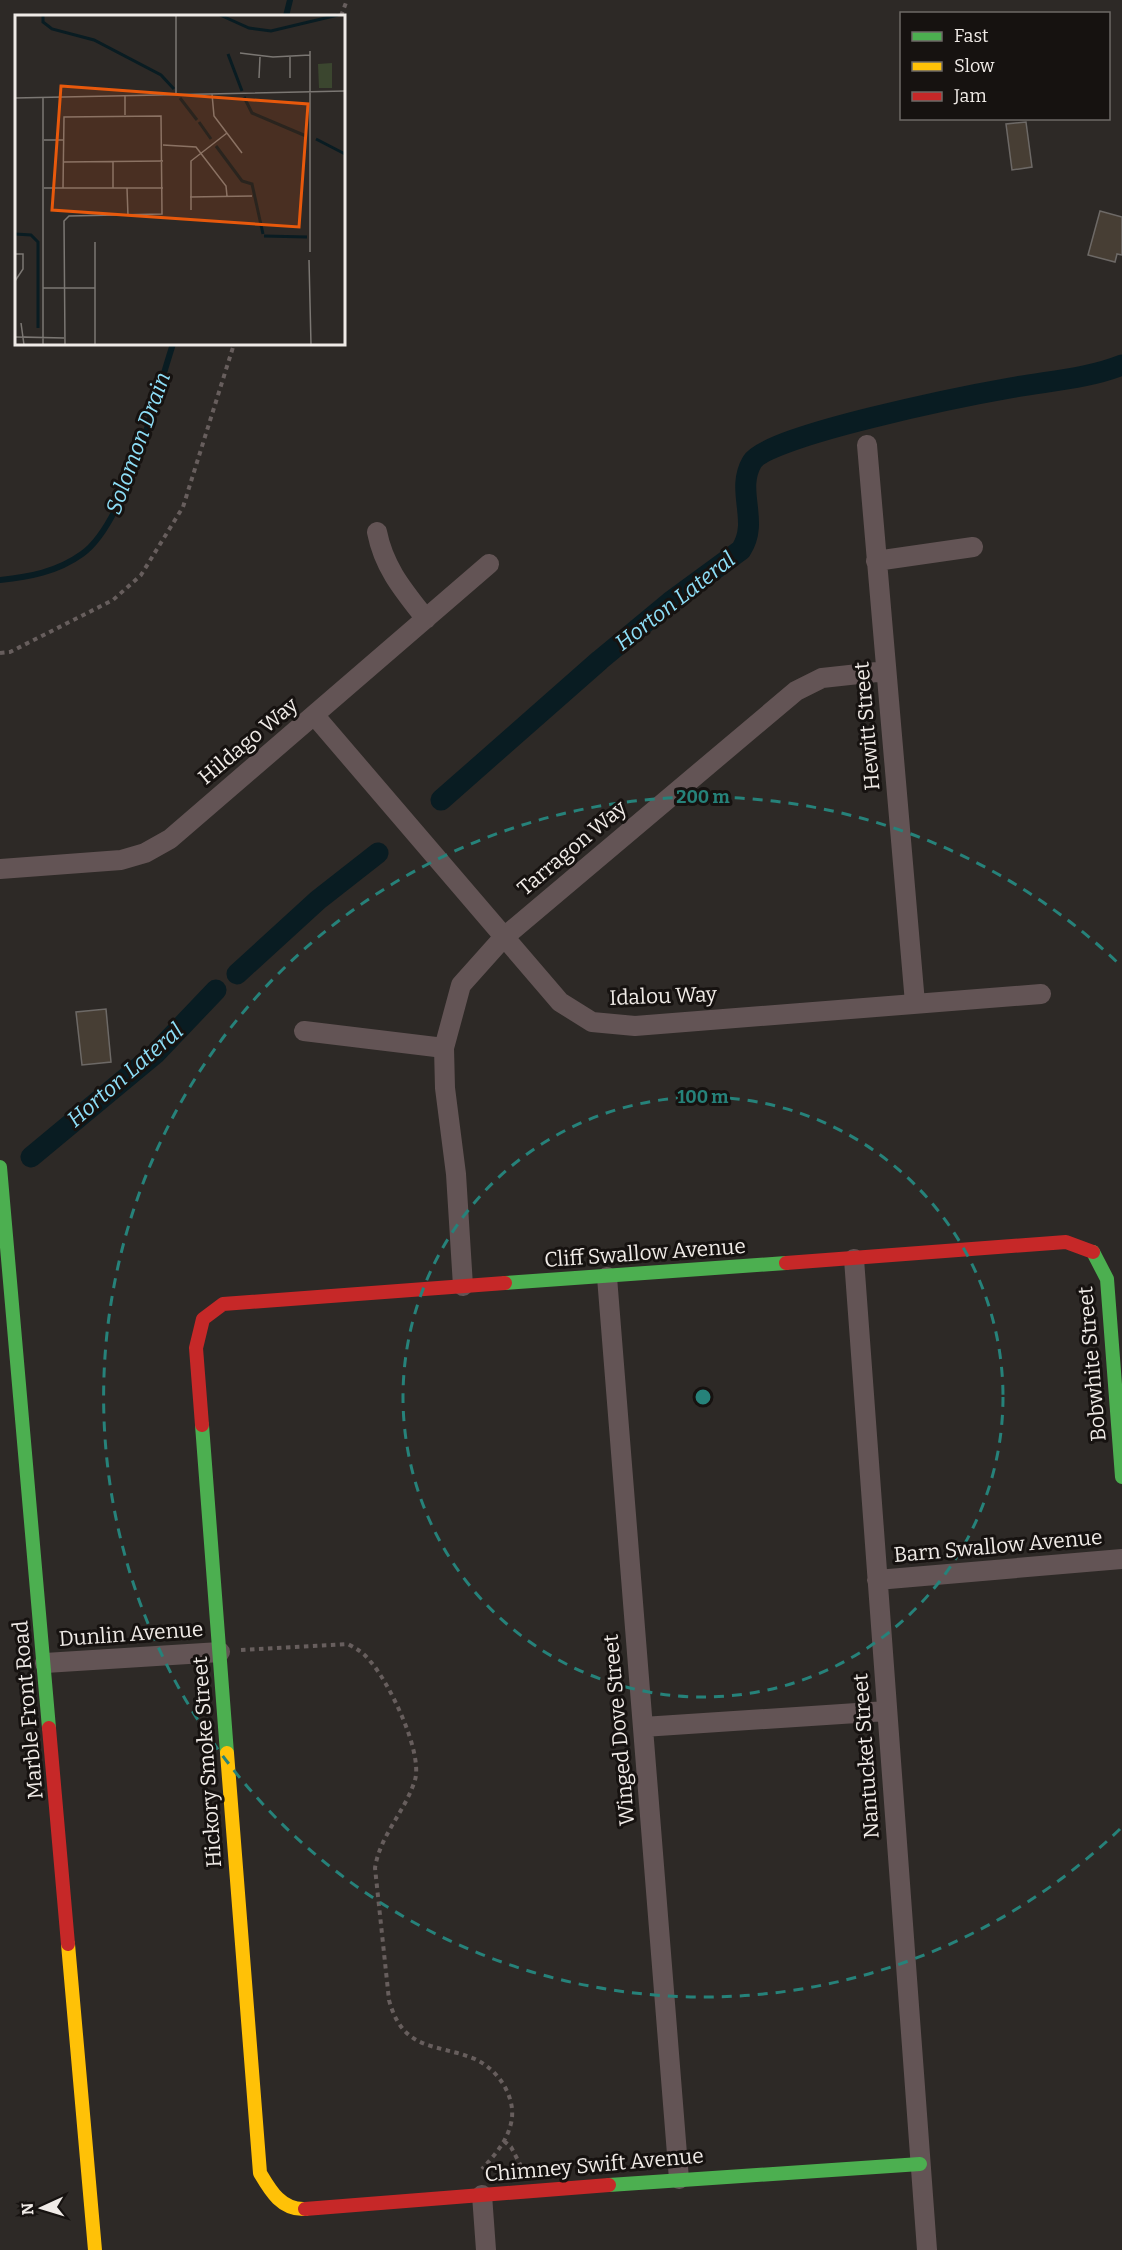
<svg xmlns="http://www.w3.org/2000/svg" width="1122" height="2250" viewBox="0 0 1122 2250" font-family="Bitter,serif">
<style>
.lines{fill:none;stroke-linecap:round;stroke-linejoin:round}
.stream{stroke:#091c22;stroke-width:6}
.canal{stroke:#091c22;stroke-width:21}
.building{fill:#473e34;stroke:#6d6966;stroke-width:1.5}
.path{stroke:#675e5d;stroke-width:4;stroke-dasharray:4.5 4.5;stroke-linecap:butt}
.street{stroke:#635455;stroke-width:20}
.fast{stroke:#4caf50;stroke-width:14}
.slow{stroke:#ffc107;stroke-width:14}
.jam{stroke:#c62828;stroke-width:14}
.ring{fill:none;stroke:#26827a;stroke-width:3;stroke-dasharray:10 8}
.labels{text-anchor:middle;dominant-baseline:central;stroke-width:6;stroke-linejoin:round;paint-order:stroke}
.street-label{font-size:21px;fill:#f0ebe7;stroke:#161210}
.water-label{font-size:22px;font-style:italic;fill:#8ddef7;stroke:#161210}
.inset-river{fill:none;stroke:#091c22;stroke-width:3}
.inset-road{fill:none;stroke:#7b7773;stroke-width:1.5}
.view{fill:#e8590c;fill-opacity:0.15;stroke:#e8590c;stroke-width:3}
.inset-edge{fill:none;stroke:#f0ebe7;stroke-width:3}
.centre{fill:#26827a;stroke:#161210;stroke-width:3}
.ring-label{font-size:18px;text-anchor:middle;font-weight:bold;fill:#26827a;stroke:#161210;stroke-width:6;stroke-linejoin:round;paint-order:stroke}
</style>
<rect width="100%" height="100%" fill="#2d2926"/>
<g class="lines">
<path class="stream" d="M286 16 290 0
M0 580C29 577 57 572 82 554 126 523 155 398 173 344"/>
<path class="canal" d="M441 800 600 660 670 602 741 550C760 521 735 491 752 462 768 435 970 395 1010 388 1047 381 1087 379 1122 365
M237 974 318 900 378 853
M31 1157 155 1054 216 990"/>
</g>
<path class="building" d="M1026 122 1032 167 1012 170 1006 124Z
M1100 211 1122 217V255L1117 254 1115 262 1088 255Z
M106 1009 111 1062 82 1065 76 1012Z"/>
<g class="lines">
<path class="path" d="M341 16 347 0
M0 653 10 652 113 600 141 575 183 507 234 344
M241 1650 348 1644C357 1649 364 1653 370 1661 389 1682 423 1752 415 1780 405 1812 380 1835 375 1868L389 2000C403 2052 436 2043 475 2059 499 2070 519 2100 510 2127 505 2144 493 2157 482 2169
M504 2141 511 2147 523 2170"/>
<path class="street" d="M867 445 915 1003
M377 532C384 568 404 591 426 619
M876 561 973 547
M315 716 560 1002 592 1022 635 1026 1041 994
M0 869 121 860 145 853 170 839 489 564
M304 1031 444 1048
M854 1259 927 2250
M607 1277 679 2179
M463 1286 456 1174 445 1088 444 1048 461 985 503 938 796 691 822 678 886 671
M877 1580 1122 1559
M45 1663 220 1652
M643 1727 887 1711
M482 2195 486 2250"/>
<path class="fast" d="M0 1167 49 1728
M1093 1252 1107 1279 1122 1477
M505 1283 786 1263
M202 1425 227 1753
M609 2185 920 2164"/>
<path class="slow" d="M227 1753 260 2173C270 2190 281 2210 305 2209
M68 1944 95 2250"/>
<path class="jam" d="M786 1263 1066 1242 1093 1252
M202 1425 196 1348 203 1319 223 1304 505 1283
M49 1728 68 1944
M305 2209 609 2185"/>
</g>
<g class="ring">
<circle cx="703" cy="1397" r="300"/>
<path d="M1120 1829A600 600 0 1 1 1120 965"/>
</g>
<g class="labels">
<g class="street-label">
<text transform="translate(867 726) rotate(-95)">Hewitt Street</text>
<text transform="translate(248 741) rotate(-40)">Hildago Way</text>
<text transform="translate(572 848) rotate(-40)">Tarragon Way</text>
<text transform="translate(663 996) rotate(-2)">Idalou Way</text>
<text transform="translate(645 1253) rotate(-4)">Cliff Swallow Avenue</text>
<text transform="translate(1092 1364) rotate(-95)">Bobwhite Street</text>
<text transform="translate(998 1546) rotate(-5)">Barn Swallow Avenue</text>
<text transform="translate(131 1634) rotate(-4)">Dunlin Avenue</text>
<text transform="translate(28 1710) rotate(-95)">Marble Front Road</text>
<text transform="translate(619 1730) rotate(-95)">Winged Dove Street</text>
<text transform="translate(866 1756) rotate(-94)">Nantucket Street</text>
<text transform="translate(207 1762) rotate(-94)">Hickory Smoke Street</text>
<text transform="translate(594 2165) rotate(-5)">Chimney Swift Avenue</text>
</g>
<g class="water-label">
<text transform="translate(138 443) rotate(-70)">Solomon Drain</text>
<text transform="translate(675 601) rotate(-38)">Horton Lateral</text>
<text transform="translate(125 1075) rotate(-41)">Horton Lateral</text>
</g>
</g>
<g transform="translate(15 15)">
<rect width="330" height="330" fill="#2d2926"/>
<path d="M317 48V73H304L303 49Z" fill="#3b462f"/>
<path class="inset-river" d="M28 0V7L37 14 79 25 146 60 159 74M205 0 234 13 256 16 323 0M213 39 227 76M229 82 237 98 291 121M165 83 182 105M184 107 196 124M301 124 330 139M201 131 227 166 237 169 248 219M0 219 16 220 23 227V313M249 221 292 222"/>
<path class="inset-road" d="M161 0V80M225 38 258 42 295 40M244 63 245 42M275 63V41M197 79 199 101 227 138M28 82V330M0 83 330 76M110 100V81M29 125H48M148 130 181 132 211 171 212 181M48 147 148 146M29 173H148M48 173 49 102 146 101 147 199 54 201 49 206 50 330M98 173V146M112 173 113 201M175 182 237 181M176 195V146L212 118M295 237V36M0 239H8V254L0 266M294 245 296 330M28 273H80M6 308 9 330M0 322 49 323M9 322 49 323M80 330V227"/>
<path class="view" d="M46 71 293 89 284 212 37 195Z"/>
<rect width="330" height="330" class="inset-edge"/>
</g>
<circle cx="703" cy="1397" r="9" class="centre"/>
<g class="ring-label">
<text x="703" y="803">200 m</text>
<text x="703" y="1103">100 m</text>
</g>
<rect x="900" y="12" width="210" height="108" fill="#161210" stroke="#6d6966" stroke-width="1.5"/>
<rect x="912" y="32" width="30" height="9" fill="#4caf50" stroke="#6d6966" stroke-width="1.5"/>
<text x="954" y="42" font-size="18" fill="#f0ebe7">Fast</text>
<rect x="912" y="62" width="30" height="9" fill="#ffc107" stroke="#6d6966" stroke-width="1.5"/>
<text x="954" y="72" font-size="18" fill="#f0ebe7">Slow</text>
<rect x="912" y="92" width="30" height="9" fill="#c62828" stroke="#6d6966" stroke-width="1.5"/>
<text x="954" y="102" font-size="18" fill="#f0ebe7">Jam</text>
<g transform="translate(42 2208) rotate(266)" stroke="#161210" stroke-width="4.5" paint-order="stroke">
<path d="M0-4.5L10 22L0 15L-10 22Z" fill="#f0ebe7"/>
<text y="-9" font-size="16" font-weight="bold" text-anchor="middle" fill="#f0ebe7">N</text>
</g>
</svg>
